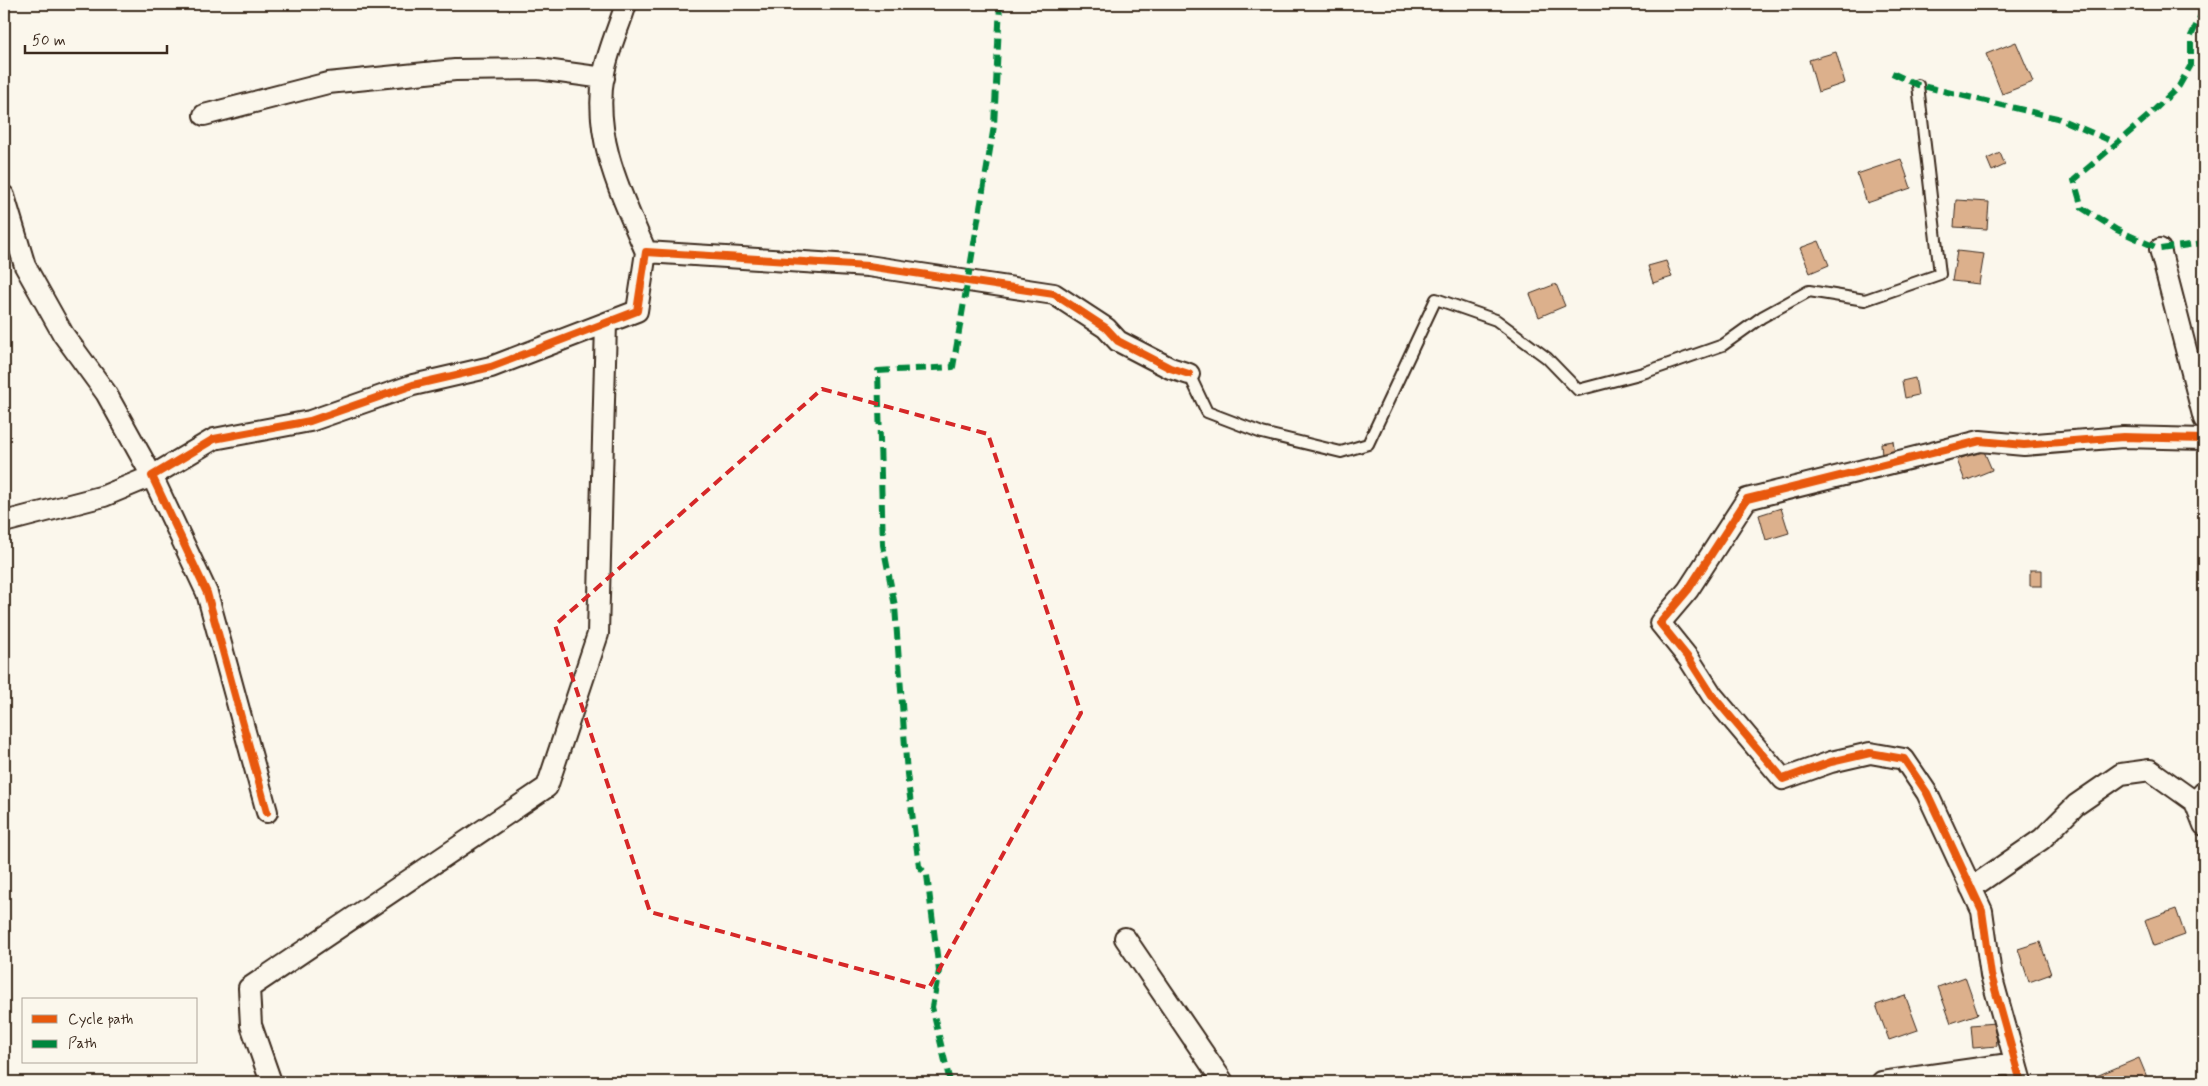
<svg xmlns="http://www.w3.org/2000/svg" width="2208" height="1086" viewBox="0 0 2208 1086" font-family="Mynerve,sans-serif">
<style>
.building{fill:#dcb08c;stroke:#3b2a1e}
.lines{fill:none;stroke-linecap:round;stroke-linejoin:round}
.lane-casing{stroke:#3b2a1e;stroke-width:14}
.street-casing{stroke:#3b2a1e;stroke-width:24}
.lane{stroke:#fbf7ec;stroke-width:10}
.street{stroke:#fbf7ec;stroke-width:20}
.quiet{stroke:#00873e;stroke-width:6;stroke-dasharray:12 6;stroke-linecap:butt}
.cycleway-casing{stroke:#fbf7ec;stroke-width:11}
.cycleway{stroke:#e8590c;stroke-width:8}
.marked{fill:none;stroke:#d62828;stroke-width:4;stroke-dasharray:10 6;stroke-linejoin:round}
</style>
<rect width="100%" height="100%" fill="#fbf7ec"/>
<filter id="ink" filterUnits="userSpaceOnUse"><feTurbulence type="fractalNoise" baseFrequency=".02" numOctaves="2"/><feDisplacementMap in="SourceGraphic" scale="10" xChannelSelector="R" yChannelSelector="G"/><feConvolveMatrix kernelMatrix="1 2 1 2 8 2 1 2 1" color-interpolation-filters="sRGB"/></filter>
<g filter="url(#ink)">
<path class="building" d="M2016 42 2033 82 2002 94 1986 54Z
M1836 52 1845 83 1818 92 1809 60Z
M2000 153 2005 165 1992 171 1987 159Z
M1901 159 1911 188 1867 203 1857 174Z
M1956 200 1989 202 1987 229 1954 227Z
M1819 241 1829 265 1810 273 1800 248Z
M1957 251 1984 254 1979 284 1952 281Z
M1666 261 1672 277 1653 283 1648 266Z
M1556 284 1565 306 1539 317 1530 294Z
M1915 378 1918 395 1905 398 1902 381Z
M1893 441 1895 455 1882 456 1881 443Z
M1983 449 1992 470 1965 481 1957 460Z
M1781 508 1789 533 1766 540 1759 515Z
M2030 570H2042V586H2030Z
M2176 909 2185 935 2154 946 2145 920Z
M2040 942 2051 974 2029 982 2018 949Z
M1965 977 1978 1014 1951 1023 1938 987Z
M1905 995 1918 1030 1889 1040 1876 1005Z
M1995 1023 1997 1046 1973 1048 1971 1025Z
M2139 1058 2149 1082H2088L2087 1080Z"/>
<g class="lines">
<defs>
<path id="lane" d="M1189 374 1207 412 1262 433 1341 452 1368 444 1436 299 1496 320 1547 358 1578 390 1643 373 1723 345 1762 317 1809 291 1865 300 1940 274 1918 85"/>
<path id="street" d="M626 4C619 27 608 50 604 73 592 137 621 194 646 252
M204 115 328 83 455 70 538 69 604 78
M4 196 25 266 63 334 106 393 152 476 104 496 4 522
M2160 249 2204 419
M2204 792 2195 802 2204 825
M267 812 207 593 152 476 214 439 310 421 413 385 491 367 637 311 646 252 868 266 1054 294 1106 328 1118 341 1170 368 1189 374
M1971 888 2042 839 2076 805 2121 774 2150 770 2195 802
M1125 938 1223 1082
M271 1082 251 1025 249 988 547 787 598 634 606 323
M1882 1082 2016 1063
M2021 1082 1991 975 1982 911 1927 793 1904 759 1870 753 1831 762 1783 779 1712 695 1689 659 1660 623 1688 590 1747 499 1980 441 2024 445 2123 437 2204 439"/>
</defs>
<use href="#lane" class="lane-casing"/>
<use href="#street" class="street-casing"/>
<use href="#lane" class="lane"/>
<use href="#street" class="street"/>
<path class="quiet" d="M2204 9 2191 36V65L2179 86 2147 117 2074 180 2082 208 2117 230 2160 249 2204 243
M1892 73 1918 85 2057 118 2116 143
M950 1082 932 1007 939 971 927 875 919 866 907 774 895 606 883 545 878 371 953 367 994 126 1000 4"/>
<defs>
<path id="cycleway" d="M267 812 207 593 152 476 214 439 310 421 413 385 491 367 637 311 646 252 868 266 1054 294 1106 328 1118 341 1170 368 1189 374
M2021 1082 1991 975 1982 911 1927 793 1904 759 1870 753 1831 762 1783 779 1712 695 1689 659 1660 623 1688 590 1747 499 1980 441 2024 445 2123 437 2204 439"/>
</defs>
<use href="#cycleway" class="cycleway-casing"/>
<use href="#cycleway" class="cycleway"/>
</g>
</g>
<path class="marked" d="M822 389 988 434 1081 713 929 988 650 912 555 625Z"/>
<rect width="2208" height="1086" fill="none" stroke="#fbf7ec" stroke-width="20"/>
<rect x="10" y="10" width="2188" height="1066" fill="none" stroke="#3b2a1e" stroke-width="2" filter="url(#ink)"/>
<rect x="22" y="998" width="175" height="65" fill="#fbf7ec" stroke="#aea59a"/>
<rect x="32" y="1015" width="25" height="8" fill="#e8590c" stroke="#aea59a"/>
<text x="68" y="1024" font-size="15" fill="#3b2a1e">Cycle path</text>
<rect x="32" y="1040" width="25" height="8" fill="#00873e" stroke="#aea59a"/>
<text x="68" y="1048" font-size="15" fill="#3b2a1e">Path</text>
<path d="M25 45v8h142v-8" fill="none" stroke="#3b2a1e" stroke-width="2.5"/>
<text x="32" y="45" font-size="15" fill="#3b2a1e" stroke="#fbf7ec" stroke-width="4" paint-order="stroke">50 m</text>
</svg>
